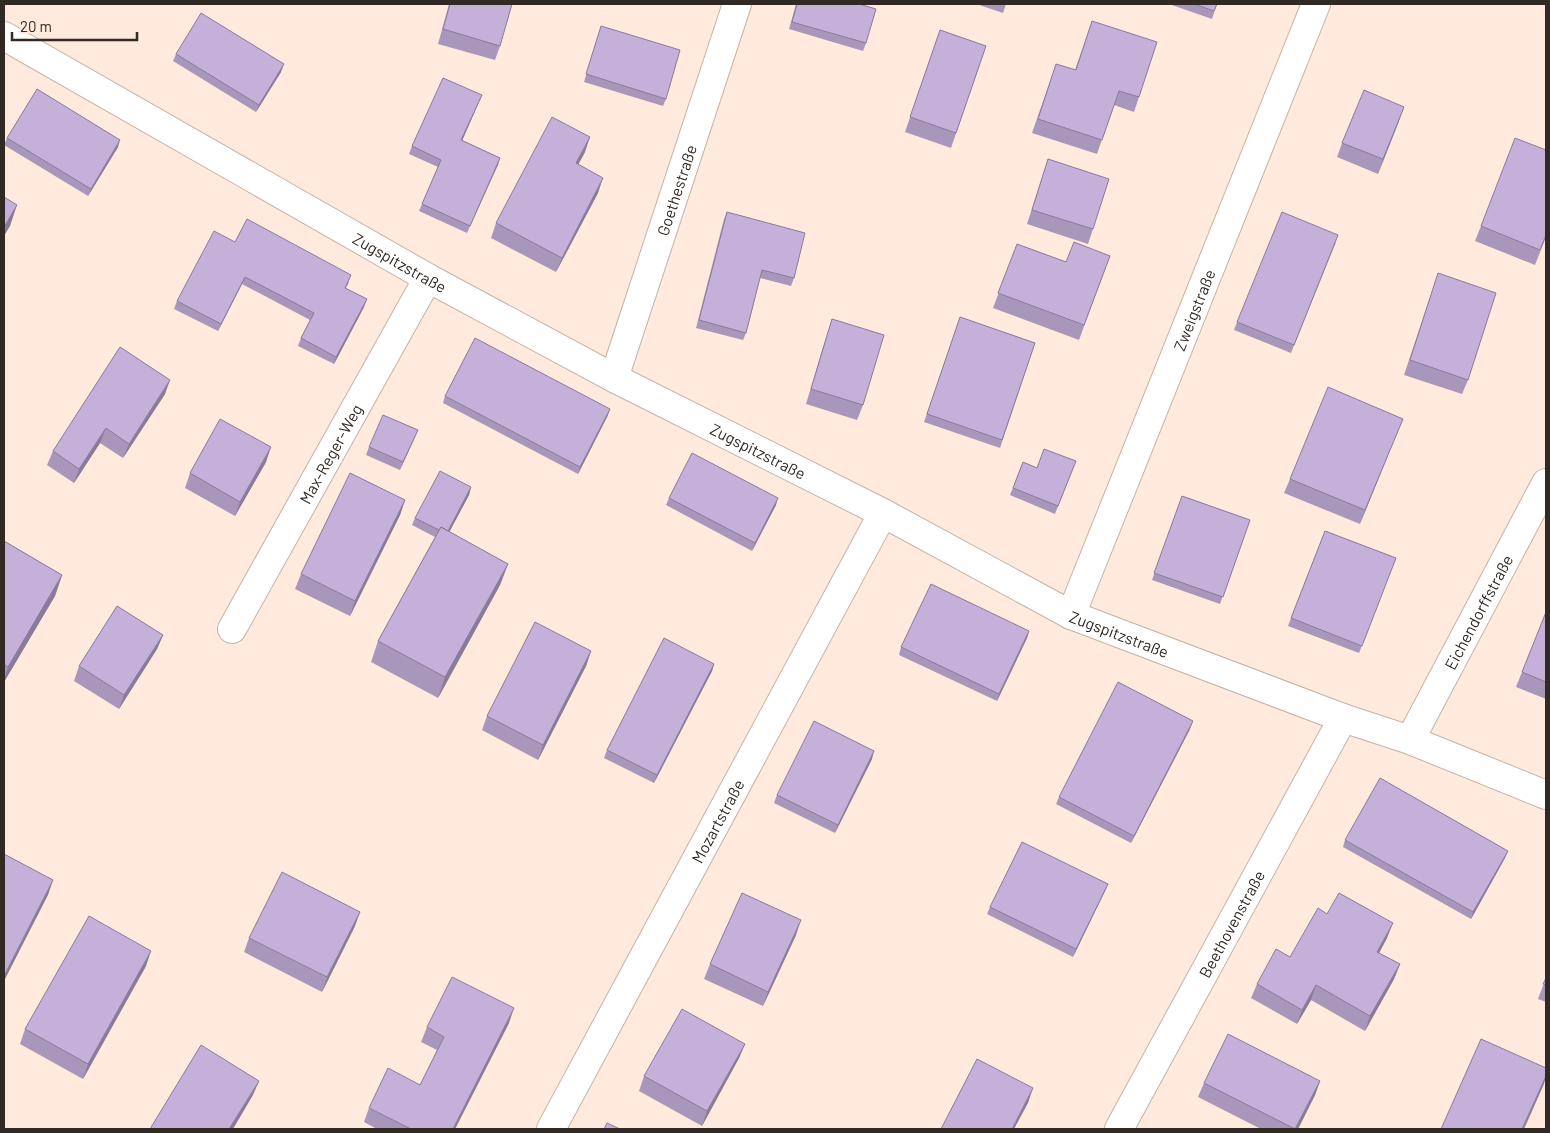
<svg xmlns="http://www.w3.org/2000/svg" width="1550" height="1133" viewBox="0 0 1550 1133" font-family="Barlow,sans-serif">
<style>
.lines{fill:none;stroke-linecap:round;stroke-linejoin:round}
.street-casing{stroke:#c6b2a5;stroke-width:30}
.street{stroke:#fff;stroke-width:28}
.wall{fill:#a997bb}
.shaded-wall{fill:#8a7b99}
.building{fill:#c5b0da;stroke:#8a7b99}
.labels{text-anchor:middle;dominant-baseline:central;stroke-width:4;stroke-linejoin:round;paint-order:stroke}
.street-label{font-size:16px;fill:#312924;stroke:#ffeadd}
</style>
<rect width="100%" height="100%" fill="#ffeadd"/>
<g class="lines">
<defs>
<g id="street">
<path id="s1" d="M4 36 428 278 614 378 883 513 1071 615 1343 718 1410 740 1546 795"/>
<path id="s2" d="M614 378 737 4"/>
<path id="s3" d="M1071 615 1316 4"/>
<path id="s4" d="M232 629 428 278"/>
<path id="s5" d="M1410 740 1546 483"/>
<path id="s6" d="M551 1129 883 513"/>
<path id="s7" d="M1119 1129 1343 718"/>
</g>
</defs>
<use href="#street" class="street-casing"/>
<use href="#street" class="street"/>
</g>
<path class="wall" d="M449 4H512L500 46 495 60 438 44Z
M796 4H859L866 43 863 51 789 29Z
M976 4H1006L1003 13Z
M1169 4H1217L1212 19Z
M1092 21 1139 97 1134 112 1114 105 1097 154 1032 133 1056 64 1075 70Z
M601 26 666 99 663 106 584 82Z
M940 30 986 46 951 148 905 132Z
M176 54 281 72 256 112 173 61Z
M482 95 462 140 500 158 467 233 419 211 438 167 409 154 412 146Z
M1399 121 1378 174 1337 157 1342 143Z
M7 138 118 147 88 196 4 145Z
M585 152 578 164 598 193 556 272 491 238 496 223Z
M1048 159 1093 229 1088 244 1027 224Z
M727 212 794 278 791 286 760 278 746 333 743 340 696 328 724 219Z
M1481 226 1546 237 1535 265 1475 241Z
M235 242 349 282 346 288 364 307 334 364 298 346 301 338 310 320 242 284 218 331 174 309 177 301Z
M1336 242 1291 353 1234 330 1237 322Z
M1017 244 1066 262 1110 256 1079 340 993 308Z
M1438 273 1468 380 1462 394 1404 375Z
M960 317 1035 343 1000 448 924 422Z
M832 319 863 405 857 420 806 404 827 334Z
M165 394 123 458 100 443 74 483 47 465 53 451Z
M445 396 610 409 607 417 578 474 443 403Z
M418 430 400 470 366 455 369 447Z
M1397 433 1360 524 1284 493 1290 479Z
M1076 461 1055 514 1010 495 1023 462 1037 468Z
M266 462 235 516 185 488 190 473Z
M471 487 469 495 449 532 508 564 500 585 438 698 371 662 378 641 435 537 412 525 415 518Z
M1182 496 1250 520 1220 604 1152 580Z
M669 498 776 505 752 551 666 505Z
M405 500 400 515 350 616 295 589 301 574Z
M1325 531 1396 558 1359 653 1288 626Z
M4 541 62 575 55 596 4 682Z
M1546 612V699L1516 687Z
M1029 631 1027 638 997 701 899 655 901 647Z
M163 635 157 649 119 709 74 681 79 666Z
M591 651 586 666 538 760 482 730 487 716Z
M714 664 712 671 654 783 604 758 607 750Z
M1190 729 1131 843 1056 804 1059 797Z
M872 759 835 833 774 803 777 795Z
M1345 840 1505 858 1471 919 1343 847Z
M1108 884 1105 891 1073 957 987 914 990 907Z
M1327 914 1387 938 1379 953 1400 964 1394 979 1365 1031 1311 1000 1297 1024 1251 998 1257 984 1290 957Z
M355 926 322 992 244 952 249 938Z
M796 935 763 1006 704 979 710 964Z
M146 966 83 1079 20 1044 25 1029Z
M1546 978V1002L1538 999Z
M509 1023 455 1129H377L364 1122 369 1108 420 1085 437 1050 421 1042 427 1027Z
M745 1044 739 1058 702 1126 639 1091 644 1076Z
M1320 1081 1315 1095 1298 1129H1261L1198 1097 1204 1083Z"/>
<path class="shaded-wall" d="M284 64 281 72 256 112 259 105Z
M482 95 479 102 459 148 461 140Z
M1404 107 1399 121 1378 174 1383 159Z
M590 137 585 152 571 178 576 163Z
M120 140 118 147 88 196 91 189Z
M500 158 498 165 467 233 470 226Z
M603 178 598 193 556 272 562 258Z
M17 205 10 226 4 236V227Z
M245 277 242 284 218 331 221 324Z
M367 299 364 307 334 364 336 357Z
M170 380 165 394 123 458 129 444Z
M610 409 607 417 578 474 580 467Z
M1403 419 1397 433 1360 524 1365 510Z
M106 428 100 443 74 483 79 469Z
M418 430 415 437 400 470 403 462Z
M271 447 266 462 235 516 240 502Z
M471 487 469 495 444 542 446 534Z
M778 498 776 505 752 551 755 543Z
M405 500 400 515 350 616 355 601Z
M508 564 500 585 438 698 445 677Z
M62 575 55 596 4 682V679L8 667Z
M1029 631 1027 638 997 701 999 694Z
M163 635 157 649 119 709 124 695Z
M591 651 586 666 538 760 543 745Z
M714 664 712 671 654 783 657 775Z
M1193 721 1190 729 1131 843 1134 836Z
M874 751 872 759 835 833 838 825Z
M1508 851 1505 858 1471 919 1473 912Z
M53 880 48 895 4 981V976Z
M1108 884 1105 891 1073 957 1076 949Z
M360 912 355 926 322 992 327 977Z
M801 920 796 935 763 1006 768 992Z
M1393 923 1387 938 1372 966 1377 952Z
M151 951 146 966 83 1079 88 1064Z
M1400 964 1394 979 1365 1031 1370 1016Z
M1316 985 1311 1000 1297 1024 1302 1010Z
M514 1008 509 1023 455 1129H453Z
M745 1044 739 1058 702 1126 707 1111Z
M1546 1076 1544 1084 1524 1129H1522Z
M259 1081 253 1095 233 1129H229Z
M1320 1081 1315 1095 1298 1129H1295Z
M1033 1088 1028 1103 1014 1129H1012Z"/>
<path class="building" d="M450 4H512L500 46 443 29Z
M797 4H859L876 9 866 43 792 22Z
M1194 4H1217L1214 11Z
M201 13 284 64 259 105 176 54Z
M1092 21 1157 42 1139 97 1119 91 1102 140 1038 119 1056 64 1076 70Z
M601 26 680 50 666 99 586 74Z
M940 30 986 46 956 133 910 117Z
M443 78 482 95 461 140 500 158 470 226 422 204 441 160 412 146Z
M37 89 120 140 91 189 7 138Z
M1364 90 1404 107 1383 159 1342 143Z
M552 117 590 137 576 163 603 178 562 258 496 223Z
M1515 138 1546 150V235L1540 250 1481 226Z
M1048 159 1109 179 1093 229 1032 210Z
M4 197 17 205 4 227Z
M727 212 805 233 794 278 762 270 746 333 699 320Z
M1282 212 1338 235 1294 345 1237 322Z
M247 219 351 275 345 288 367 299 336 357 301 338 314 313 245 277 221 324 177 301 214 231 235 242Z
M1074 242 1110 256 1084 325 998 293 1017 244 1066 262Z
M1438 273 1496 293 1468 380 1410 360Z
M960 317 1035 343 1002 440 927 414Z
M832 319 884 335 863 405 811 389Z
M475 338 610 409 580 467 445 396Z
M120 347 170 380 129 444 106 428 79 469 53 451Z
M1328 387 1403 419 1365 510 1290 479Z
M383 415 418 430 403 462 369 447Z
M220 419 271 447 240 502 190 473Z
M1044 449 1076 461 1058 506 1013 488 1023 462 1037 468Z
M692 453 778 498 755 543 669 498Z
M440 471 471 487 448 531 441 527 439 530 415 518Z
M350 473 405 500 355 601 301 574Z
M1182 496 1250 520 1223 597 1154 573Z
M441 527 508 564 445 677 378 641Z
M1325 531 1396 558 1362 646 1291 618Z
M4 541 62 575 8 667 4 664Z
M931 584 1029 631 999 694 901 647Z
M117 606 163 635 124 695 79 666Z
M1546 612V682L1522 672Z
M535 622 591 651 543 745 487 716Z
M664 638 714 664 657 775 607 750Z
M1118 682 1193 721 1134 836 1059 797Z
M814 721 874 751 838 825 777 795Z
M1380 778 1508 851 1473 912 1345 840Z
M1022 842 1108 884 1076 949 990 907Z
M4 854 53 880 4 976Z
M282 872 360 912 327 977 249 938Z
M742 893 801 920 768 992 710 964Z
M1339 893 1393 923 1377 952 1400 964 1370 1016 1316 985 1302 1010 1257 984 1276 949 1290 957 1318 908 1327 914Z
M89 916 151 951 88 1064 25 1029Z
M452 977 514 1008 453 1129H411L369 1108 388 1068 420 1085 444 1037 427 1027Z
M1546 978V985L1543 984Z
M682 1009 745 1044 707 1111 644 1076Z
M1228 1034 1320 1081 1295 1129 1204 1083Z
M1481 1039 1546 1068V1076L1522 1129H1441Z
M201 1045 259 1081 229 1129H150Z
M977 1059 1033 1088 1012 1129H941Z
M607 1123 620 1129H604Z"/>
<g class="labels">
<g class="street-label">
<text stroke="none"><textPath href="#s2" startOffset="198">Goethestraße</textPath></text>
<text stroke="none"><textPath href="#s1" startOffset="456">Zugspitzstraße</textPath></text>
<text stroke="none"><textPath href="#s3" startOffset="329">Zweigstraße</textPath></text>
<text stroke="none"><textPath href="#s1" startOffset="861">Zugspitzstraße</textPath></text>
<text stroke="none"><textPath href="#s4" startOffset="201">Max-Reger-Weg</textPath></text>
<text stroke="none"><textPath href="#s5" startOffset="145">Eichendorffstraße</textPath></text>
<text stroke="none"><textPath href="#s1" startOffset="1266">Zugspitzstraße</textPath></text>
<text stroke="none"><textPath href="#s6" startOffset="350">Mozartstraße</textPath></text>
<text stroke="none"><textPath href="#s7" startOffset="234">Beethovenstraße</textPath></text>
</g>
</g>
<rect width="1550" height="1133" fill="none" stroke="#312924" stroke-width="10"/>
<path d="M12 32v8h125v-8" fill="none" stroke="#312924" stroke-width="2.5"/>
<text x="20" y="32" font-size="15" fill="#312924" stroke="#ffeadd" stroke-width="4" paint-order="stroke">20 m</text>
</svg>
